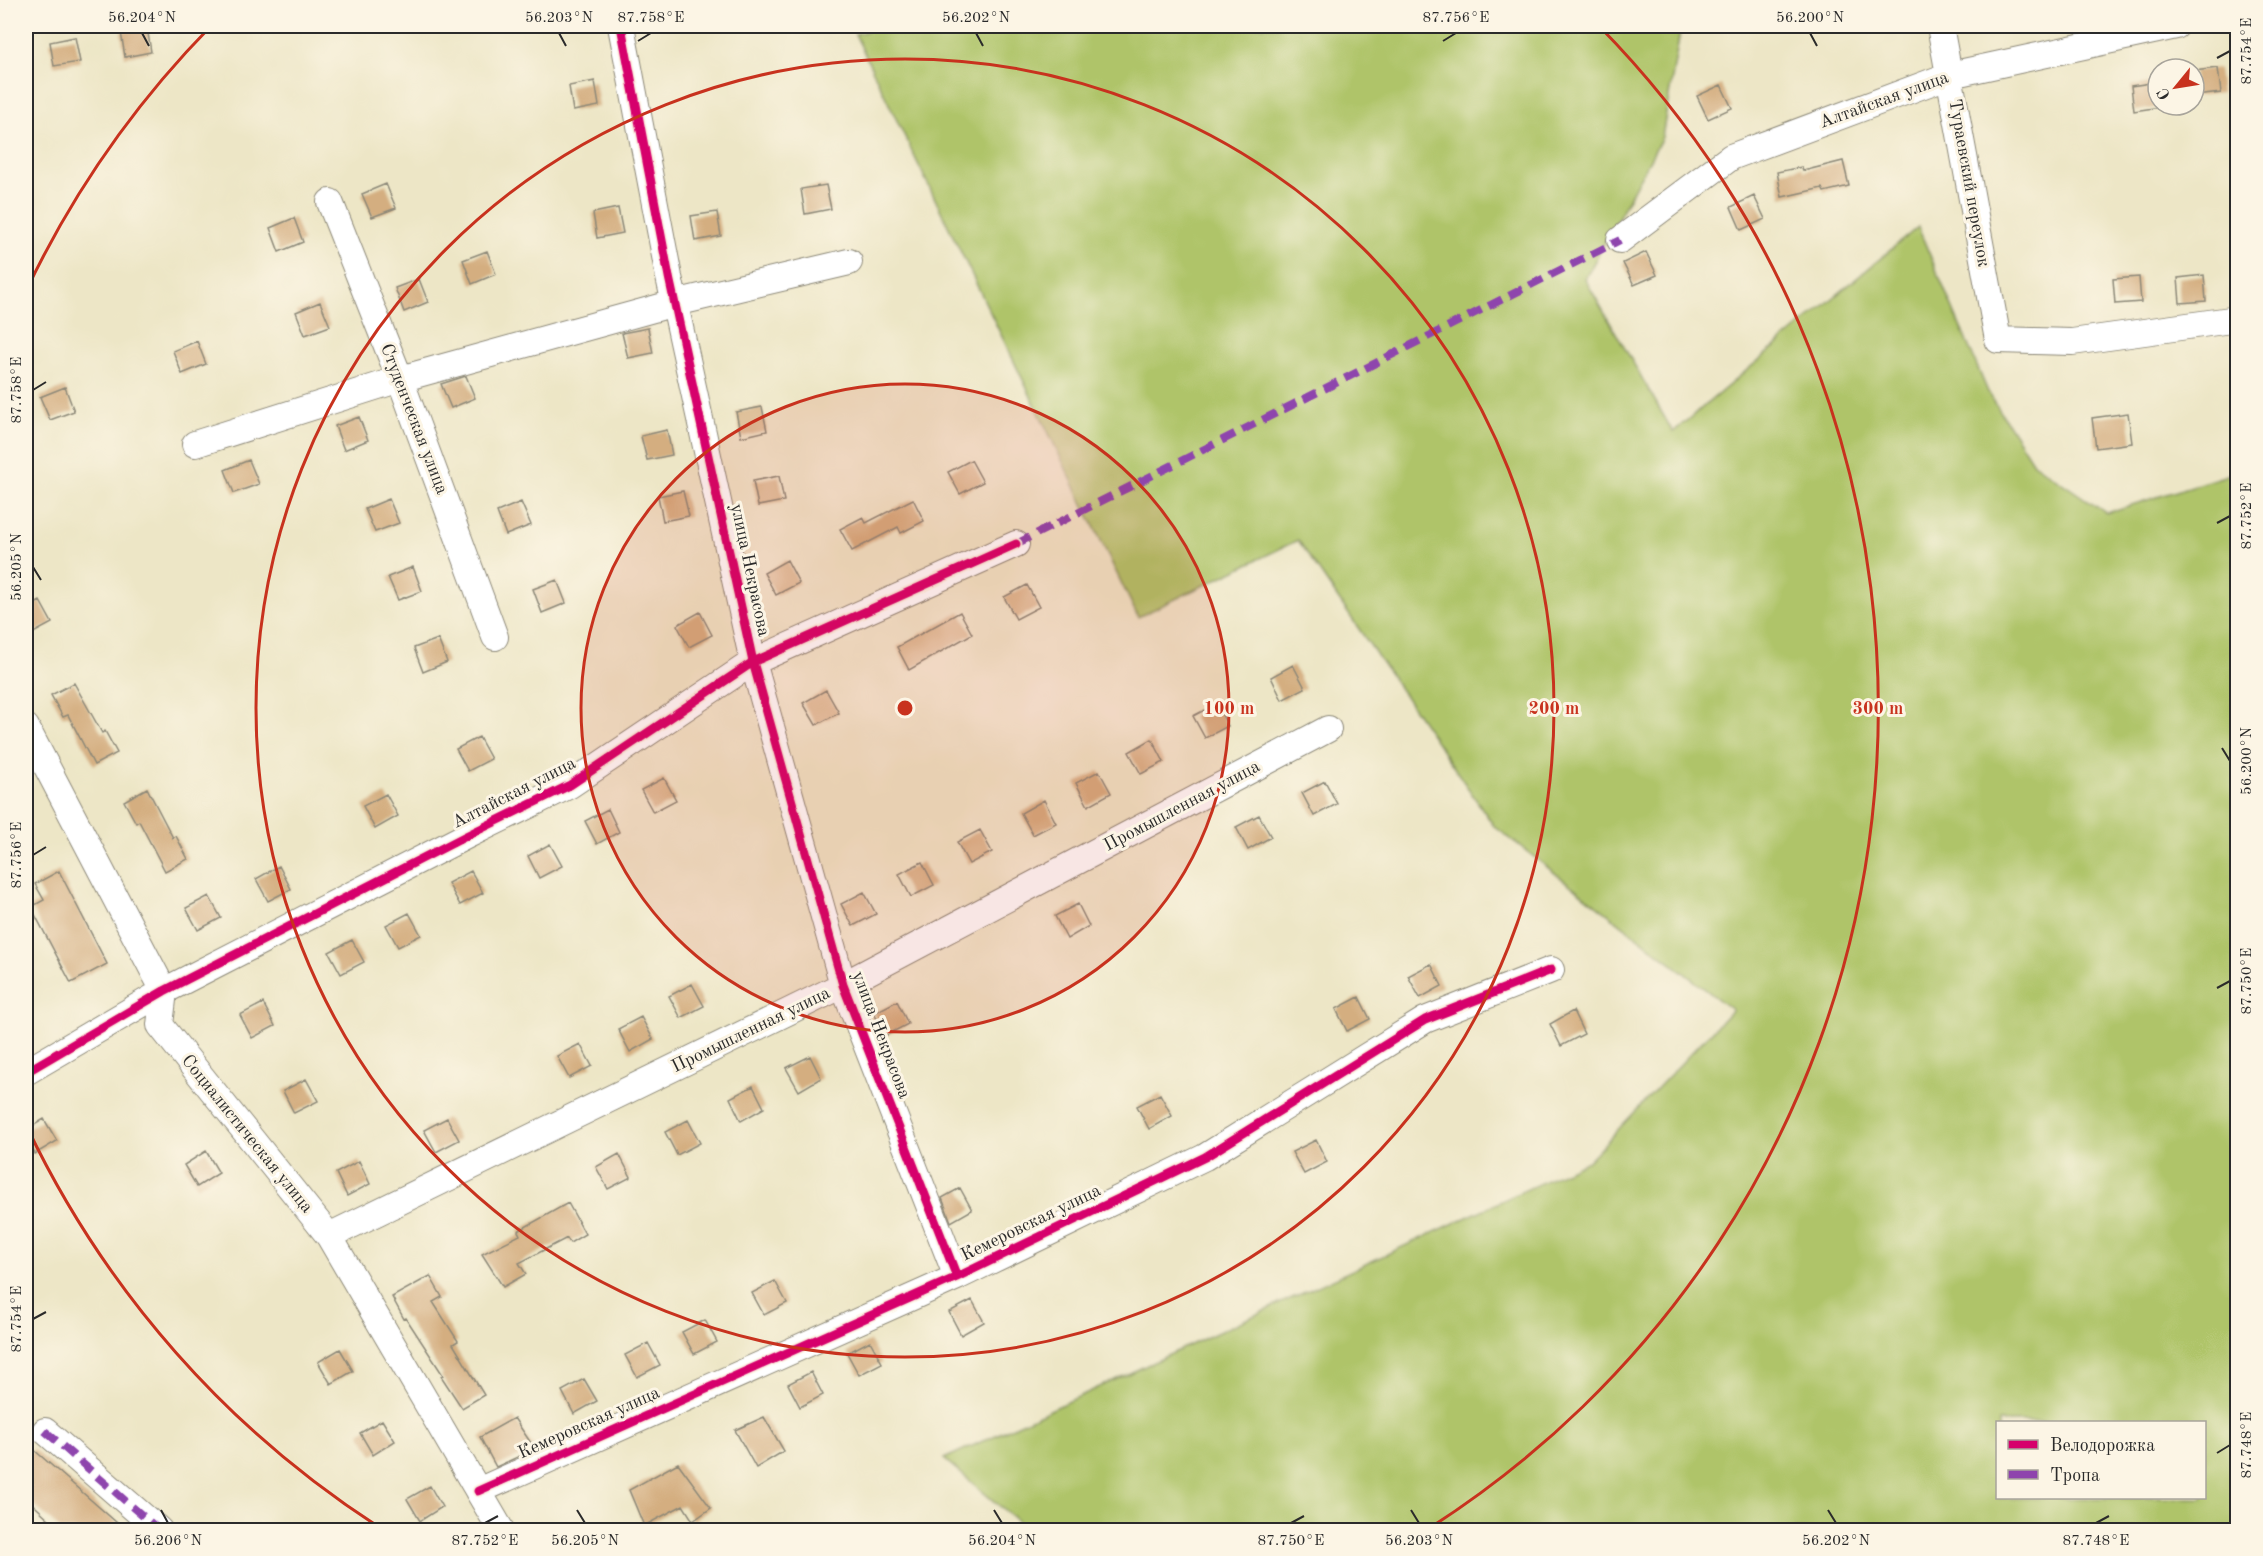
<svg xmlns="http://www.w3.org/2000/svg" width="2263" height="1556" viewBox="0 0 2263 1556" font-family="'Old Standard TT',serif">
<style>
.green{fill:#afc469;stroke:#6d784a;stroke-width:1.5;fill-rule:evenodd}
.building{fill:#d4ae80}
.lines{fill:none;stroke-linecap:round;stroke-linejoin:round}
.street-casing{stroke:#8c8878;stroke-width:28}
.street{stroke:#fff;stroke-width:26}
.quiet{stroke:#8e44ad;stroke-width:8;stroke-dasharray:15 8;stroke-linecap:butt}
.cycleway-casing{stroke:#fcf5e5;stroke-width:13}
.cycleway{stroke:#d6006c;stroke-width:9}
.ticks{fill:none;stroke:#2b2b2b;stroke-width:2}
.ring{fill:none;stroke:#c8321e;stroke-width:3}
.labels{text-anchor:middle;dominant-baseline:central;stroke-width:6;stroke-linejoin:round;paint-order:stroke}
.street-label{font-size:18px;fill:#2b2b2b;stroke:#fcf5e5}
.centre{fill:#c8321e;stroke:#fcf5e5;stroke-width:3}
.ring-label{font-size:18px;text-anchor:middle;font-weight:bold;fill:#c8321e;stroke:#fcf5e5;stroke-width:6;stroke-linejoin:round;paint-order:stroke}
.neatline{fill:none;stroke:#2b2b2b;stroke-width:2}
.ticks-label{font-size:15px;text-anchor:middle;fill:#2b2b2b}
</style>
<rect width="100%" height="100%" fill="#fcf5e5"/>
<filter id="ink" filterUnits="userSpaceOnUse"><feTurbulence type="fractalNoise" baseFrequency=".0167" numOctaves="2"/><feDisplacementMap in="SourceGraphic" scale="12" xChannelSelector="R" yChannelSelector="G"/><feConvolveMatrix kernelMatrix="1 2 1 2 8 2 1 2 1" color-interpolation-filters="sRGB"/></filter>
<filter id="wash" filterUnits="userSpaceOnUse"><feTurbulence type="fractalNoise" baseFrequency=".008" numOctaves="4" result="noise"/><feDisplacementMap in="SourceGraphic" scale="24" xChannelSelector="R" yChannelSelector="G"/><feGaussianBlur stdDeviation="1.35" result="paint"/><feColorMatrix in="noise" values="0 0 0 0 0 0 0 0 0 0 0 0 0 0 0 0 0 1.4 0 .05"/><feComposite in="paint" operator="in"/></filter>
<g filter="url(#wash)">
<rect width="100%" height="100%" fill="#ede6c6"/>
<path class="green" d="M886 26H1681L1662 137 1585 279 1673 432 1918 227 1988 392 2033 463 2106 513 2237 472V1530H1028L944 1459 1588 1161 1732 1010 1494 826 1298 540 1138 617 855 34ZM1998 1422H2204V1498H1998Z"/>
<g id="blocks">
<path class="building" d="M147 27 151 52 125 57 121 32Z
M75 37 80 62 54 66 50 42Z
M2218 68 2221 93 2195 96 2194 71Z
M595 81 599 106 573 111 569 86Z
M2157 82 2160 107 2134 111 2131 86Z
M1721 85 1732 108 1708 119 1697 96Z
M1843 161 1849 186 1824 192 1822 188 1782 197 1777 172 1802 167 1803 171Z
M386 184 396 208 372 217 362 194Z
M826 185 831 209 805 214 801 189Z
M1754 196 1765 219 1741 230 1731 207Z
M618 208 623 233 597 238 593 213Z
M717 212 721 236 695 241 691 216Z
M294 218 303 242 279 252 270 228Z
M487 251 496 274 472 284 463 260Z
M1646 252 1657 275 1634 285 1623 263Z
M2204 275 2206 301 2180 303 2178 278Z
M2139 277 2141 302 2115 304 2113 279Z
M419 279 428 302 404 312 395 288Z
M320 302 330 326 305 335 296 312Z
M648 328 653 353 628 358 622 333Z
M197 341 206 364 182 374 173 351Z
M466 376 475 398 451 408 441 384Z
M65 387 74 411 50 420 40 397Z
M762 407 767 431 741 437 736 412Z
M2128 413 2132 443 2096 448 2092 418Z
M359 417 368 440 344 450 335 426Z
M667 430 672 455 647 460 641 436Z
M249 460 259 484 234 493 225 470Z
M971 460 983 482 960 494 948 472Z
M779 476 784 501 758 506 753 481Z
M683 491 689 516 663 521 658 496Z
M389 499 399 523 375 532 365 509Z
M913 499 924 521 901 533 898 527 852 551 840 529 863 517 866 523Z
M521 502 531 525 506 535 497 512Z
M787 560 799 583 776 595 764 573Z
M413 567 422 591 398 600 388 577Z
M557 580 566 603 542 613 533 589Z
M1027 585 1039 607 1016 619 1004 597Z
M40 601 52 623 26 637V609Z
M700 612 712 635 689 647 677 625Z
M960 612 972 634 909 670 897 647Z
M438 639 447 662 423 672 414 648Z
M1293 665 1305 688 1282 700 1271 677Z
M74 683 102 733 105 731 117 753 94 765 68 715 63 717 51 695Z
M826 690 839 713 816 725 803 703Z
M1216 704 1228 726 1205 738 1193 716Z
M479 737 491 759 468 771 456 749Z
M1152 739 1164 762 1141 774 1129 752Z
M1099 771 1111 793 1088 806 1076 783Z
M664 778 676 800 653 812 641 790Z
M1325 781 1337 804 1314 816 1302 793Z
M147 788 173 838 176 836 188 859 165 871 139 821 136 823 124 801Z
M386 794 398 816 375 829 363 806Z
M1044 800 1056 823 1033 835 1021 813Z
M608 809 619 832 597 844 585 821Z
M1259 815 1271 837 1248 850 1236 827Z
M980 830 992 852 969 864 957 842Z
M550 844 562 866 539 878 528 856Z
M922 862 934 885 911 897 899 874Z
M279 866 291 889 268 901 256 879Z
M59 871 107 964 71 983 31 907 44 900 35 884Z
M471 871 483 893 460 905 448 883Z
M864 892 876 914 853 926 841 904Z
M209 896 221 918 198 930 186 908Z
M1078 904 1089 926 1067 939 1055 916Z
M409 913 421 935 398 947 386 925Z
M352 940 364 962 341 974 329 952Z
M1431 964 1442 986 1420 998 1408 976Z
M692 984 704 1006 681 1018 669 996Z
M1359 997 1370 1019 1347 1031 1336 1009Z
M897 1001 908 1024 885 1036 874 1013Z
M263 1003 275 1026 252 1038 240 1015Z
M1573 1011 1584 1034 1561 1046 1550 1024Z
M641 1017 653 1039 630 1052 618 1029Z
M580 1044 592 1066 569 1078 557 1056Z
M810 1056 821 1078 799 1091 786 1068Z
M306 1079 318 1101 294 1113 283 1091Z
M753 1086 764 1108 741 1121 730 1098Z
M1160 1094 1172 1116 1149 1129 1137 1106Z
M447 1118 459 1140 436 1152 424 1130Z
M44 1119 57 1141 35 1154 26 1139V1130Z
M688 1120 700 1143 677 1155 665 1132Z
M1316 1140 1327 1162 1304 1174 1292 1152Z
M206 1151 219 1173 197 1187 184 1165Z
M619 1154 631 1177 608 1189 596 1167Z
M359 1161 370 1184 347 1196 336 1173Z
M960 1188 972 1210 951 1222 942 1198Z
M568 1203 585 1234 570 1243 567 1238 519 1263 526 1274 503 1287 482 1254 520 1235 518 1231Z
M430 1276 442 1297 433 1302 458 1341 453 1344 484 1395 462 1408 441 1376 443 1375 406 1318 404 1319 392 1297Z
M775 1281 787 1303 764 1315 752 1293Z
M972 1300 984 1322 961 1335 949 1312Z
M705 1320 717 1342 694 1354 682 1332Z
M870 1341 882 1363 859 1375 847 1353Z
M648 1343 660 1365 637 1377 625 1355Z
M340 1349 353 1371 331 1384 318 1362Z
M811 1372 823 1395 800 1407 788 1384Z
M584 1379 597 1401 574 1414 562 1391Z
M764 1417 784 1451 756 1468 735 1430Z
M514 1418 535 1449 496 1467 480 1437Z
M382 1420 395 1441 373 1455 360 1433Z
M33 1449 125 1530H61L26 1498V1458Z
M678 1463 711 1508 693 1521 683 1505 644 1526 629 1490Z
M430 1486 442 1507 420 1521 407 1499Z"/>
</g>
</g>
<g filter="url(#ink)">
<use href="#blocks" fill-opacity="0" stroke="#8c8878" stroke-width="1.5"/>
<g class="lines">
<defs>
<path id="street" d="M621 26 669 277 753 662 843 985 957 1277
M1940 26 1998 340 2072 342 2238 319
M330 202 400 379 495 637
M1620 240 1731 157 1950 75 2176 26
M195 444 400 379 675 303 849 262
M26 727 164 991 160 1025 329 1236 501 1530
M26 1072 164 991 466 836 570 785 753 662 1016 544
M329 1236 843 985 1328 729
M45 1431 159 1530
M478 1491 957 1277 1205 1157 1425 1020 1551 970"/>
</defs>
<use href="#street" class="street-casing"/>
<use href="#street" class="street"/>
<path class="quiet" d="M1016 544 1620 240
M45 1431 159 1530"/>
<defs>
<path id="cycleway" d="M621 26 669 277 753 662 843 985 957 1277
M26 1072 164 991 466 836 570 785 753 662 1016 544
M478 1491 957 1277 1205 1157 1425 1020 1551 970"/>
</defs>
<use href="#cycleway" class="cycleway-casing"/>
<use href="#cycleway" class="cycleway"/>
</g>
</g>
<path class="ticks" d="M142 33 149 46M559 33 566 46M976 33 983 46M1810 33 1817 46M638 41 651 33M1443 41 1456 33M2217 58 2230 51M33 390 46 382M2217 523 2230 516M33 567 41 580M2222 748 2230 761M33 855 46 847M2217 988 2230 981M33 1319 46 1312M2217 1453 2230 1445M161 1510 168 1523M577 1510 585 1523M994 1510 1002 1523M1411 1510 1419 1523M1828 1510 1836 1523M485 1523 498 1516M1291 1523 1304 1516M2096 1523 2109 1516"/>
<circle cx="905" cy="708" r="324" fill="#c8321e" fill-opacity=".12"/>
<g class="ring">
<circle cx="905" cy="708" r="324"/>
<circle cx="905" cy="708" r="649"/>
<path d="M382 1529A973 973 0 0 1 27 1127M27 289A973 973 0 0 1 211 26M1599 26A973 973 0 0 1 1428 1529"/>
</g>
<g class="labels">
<g class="street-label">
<text transform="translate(1884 100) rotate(-20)">Алтайская улица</text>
<text transform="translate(1969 183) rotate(80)">Тураевский переулок</text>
<text transform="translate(414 419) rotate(69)">Студенческая улица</text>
<text transform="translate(750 570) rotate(78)">улица Некрасова</text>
<text transform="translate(514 793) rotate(-27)">Алтайская улица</text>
<text transform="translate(1182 806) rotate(-28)">Промышленная улица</text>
<text transform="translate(751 1030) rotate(-26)">Промышленная улица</text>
<text transform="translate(881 1035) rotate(69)">улица Некрасова</text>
<text transform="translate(247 1134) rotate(51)">Социалистическая улица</text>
<text transform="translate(1031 1223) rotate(-26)">Кемеровская улица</text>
<text transform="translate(589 1423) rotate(-24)">Кемеровская улица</text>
</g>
</g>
<circle cx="905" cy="708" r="9" class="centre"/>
<g class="ring-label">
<text x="1229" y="714">100 m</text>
<text x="1554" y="714">200 m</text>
<text x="1878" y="714">300 m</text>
</g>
<rect width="2263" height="1556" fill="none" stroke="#fcf5e5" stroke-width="66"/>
<rect x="1996" y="1421" width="210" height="78" fill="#fcf5e5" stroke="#a8a49b" stroke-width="1.5"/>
<rect x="2008" y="1440" width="30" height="9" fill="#d6006c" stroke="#a8a49b" stroke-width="1.5"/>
<text x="2050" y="1451" font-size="18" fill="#2b2b2b">Велодорожка</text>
<rect x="2008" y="1470" width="30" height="9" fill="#8e44ad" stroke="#a8a49b" stroke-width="1.5"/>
<text x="2050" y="1481" font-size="18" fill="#2b2b2b">Тропа</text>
<g transform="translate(2176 87) rotate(240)"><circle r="28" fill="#fcf5e5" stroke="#a8a49b" stroke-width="1.5"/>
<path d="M0-4.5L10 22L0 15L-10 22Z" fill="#c8321e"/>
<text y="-9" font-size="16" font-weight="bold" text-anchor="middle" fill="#2b2b2b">С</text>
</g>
<rect x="33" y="33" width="2197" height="1490" class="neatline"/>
<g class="ticks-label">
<text x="142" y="22">56.204°N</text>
<text x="559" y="22">56.203°N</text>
<text x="651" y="22">87.758°E</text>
<text x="976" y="22">56.202°N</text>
<text x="1456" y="22">87.756°E</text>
<text x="1810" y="22">56.200°N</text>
<text transform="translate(2246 51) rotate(-90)" y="5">87.754°E</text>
<text transform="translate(16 390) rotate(-90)" y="5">87.758°E</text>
<text transform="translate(2246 516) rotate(-90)" y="5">87.752°E</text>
<text transform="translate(16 567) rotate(-90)" y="5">56.205°N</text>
<text transform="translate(2246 761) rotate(-90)" y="5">56.200°N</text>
<text transform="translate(16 855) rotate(-90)" y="5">87.756°E</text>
<text transform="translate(2246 981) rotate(-90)" y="5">87.750°E</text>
<text transform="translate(16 1319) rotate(-90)" y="5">87.754°E</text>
<text transform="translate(2246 1445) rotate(-90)" y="5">87.748°E</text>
<text x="168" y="1545">56.206°N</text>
<text x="485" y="1545">87.752°E</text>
<text x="585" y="1545">56.205°N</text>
<text x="1002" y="1545">56.204°N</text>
<text x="1291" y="1545">87.750°E</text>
<text x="1419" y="1545">56.203°N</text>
<text x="1836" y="1545">56.202°N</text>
<text x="2096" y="1545">87.748°E</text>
</g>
</svg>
